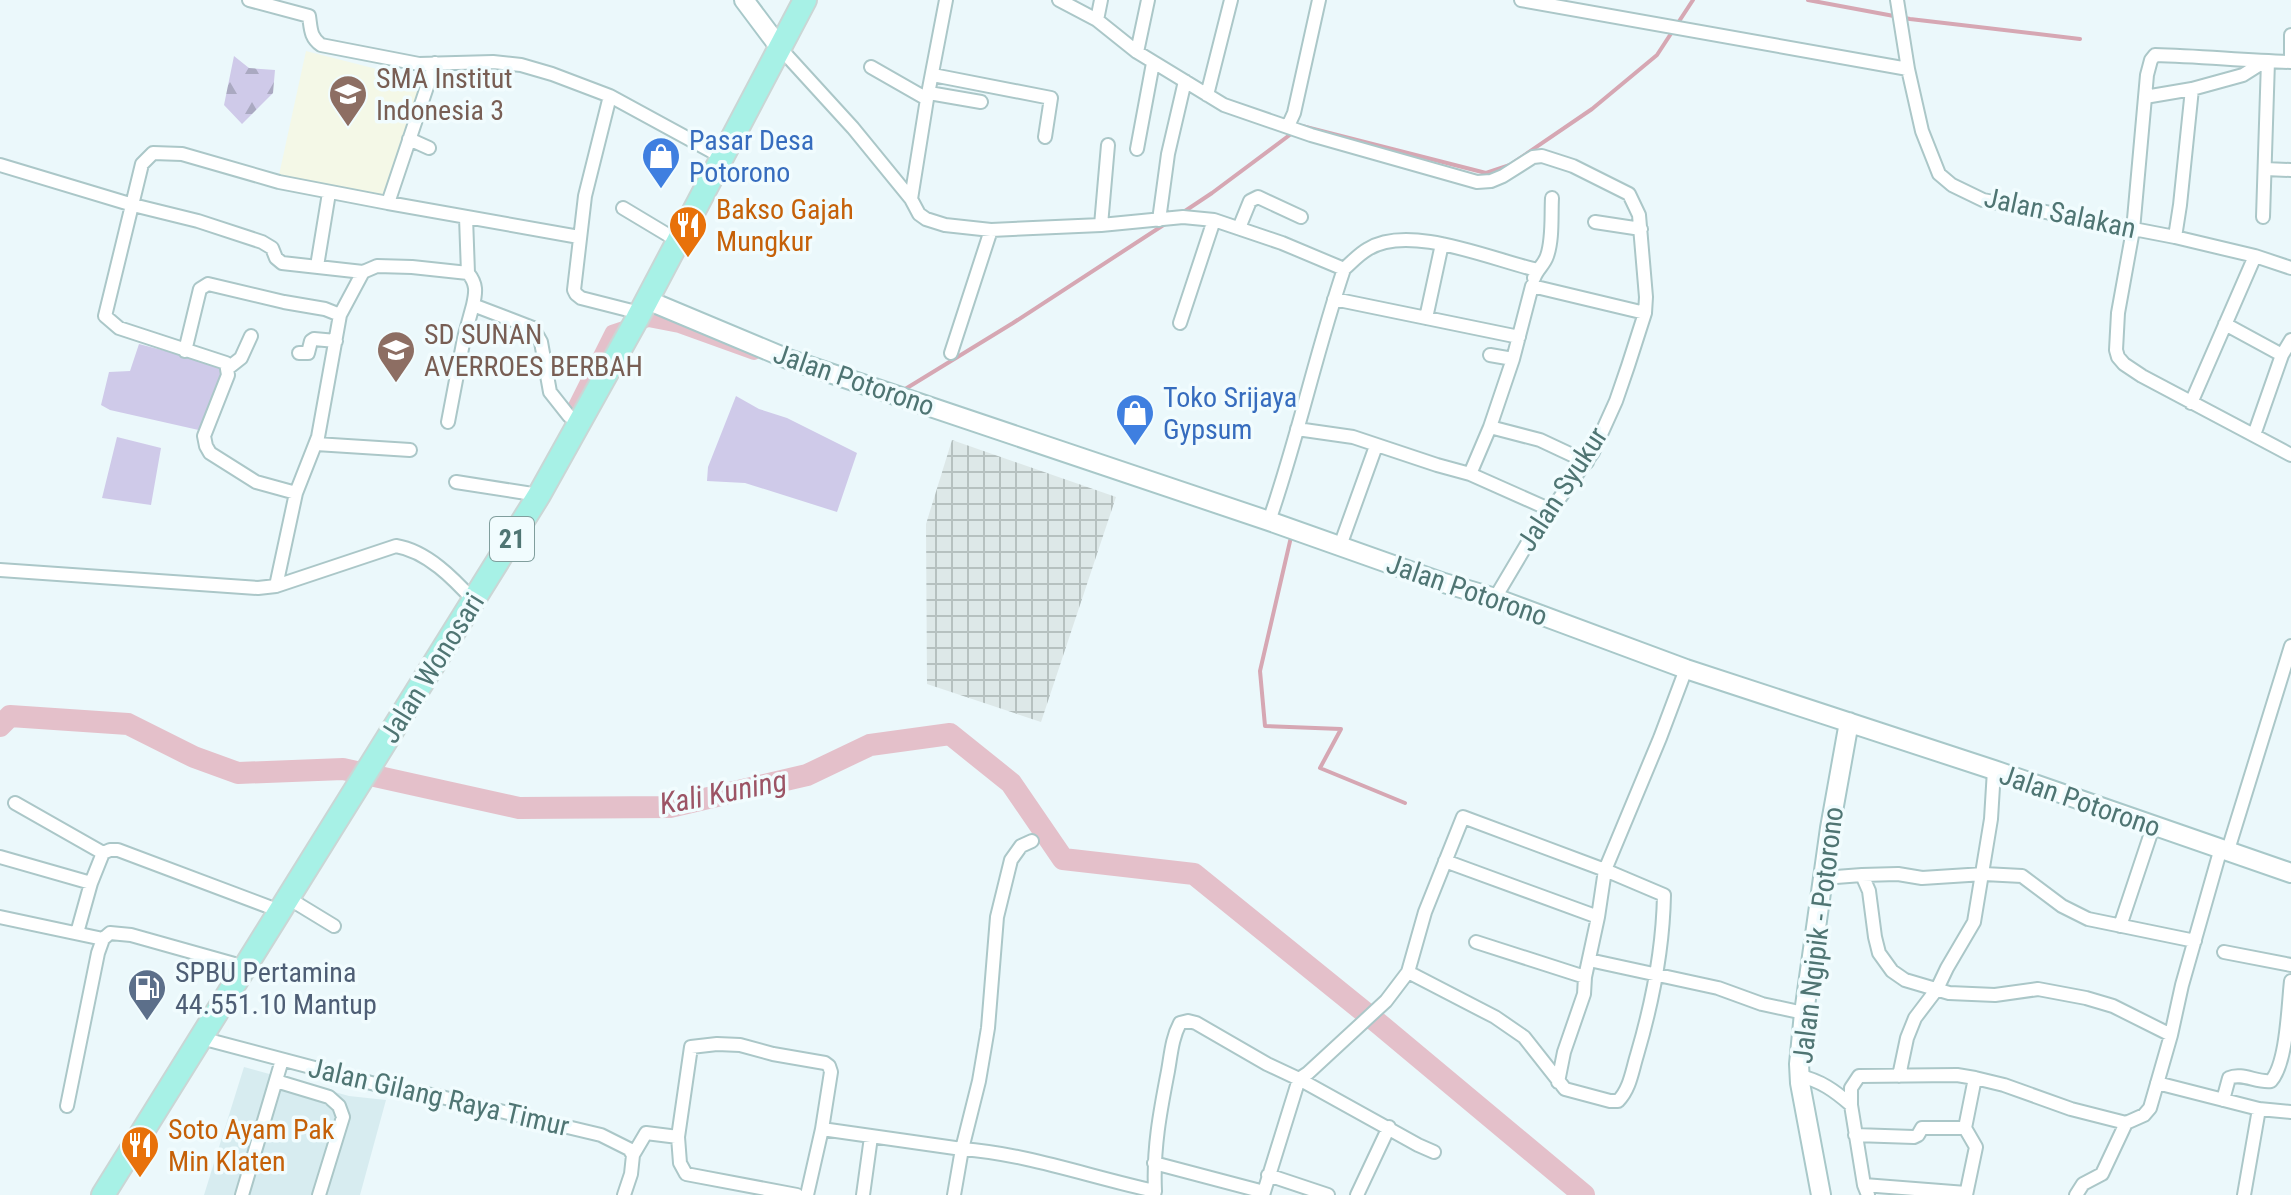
<svg xmlns="http://www.w3.org/2000/svg" width="2291" height="1195" viewBox="0 0 2291 1195" font-family="'Roboto Condensed',sans-serif">
<style>
.residential{fill:#d7ecf0}
.industrial{fill:url(#industrial-grid)}
.education{fill:#f4f8e7}
.green{fill:#cfcae9}
.forest{fill:url(#forest-firs)}
.lines{fill:none;stroke-linecap:round;stroke-linejoin:round}
.stream{stroke:#d6a7b3;stroke-width:4}
.canal{stroke:#e4c0ca;stroke-width:14}
.river{stroke:#e4c0ca;stroke-width:22}
.street-casing{stroke:#abc7c8;stroke-width:16}
.secondary-casing{stroke:#a8c8c9;stroke-width:22}
.highway-casing{stroke:#cad6d5;stroke-width:26}
.street{stroke:#fff;stroke-width:12}
.secondary{stroke:#fff;stroke-width:18}
.highway{stroke:#a7f1e6;stroke-width:22}
.labels{text-anchor:middle;dominant-baseline:central;stroke-width:7;stroke-linejoin:round;paint-order:stroke}
.shield{fill:#f1fcfe;stroke:#809e9d;stroke-width:2}
.shield-label{font-size:26px;font-weight:bold;fill:#4f7573}
.education-label{font-size:28px;fill:#785e54;stroke:#f1fcfe;text-anchor:start}
.shop-label{font-size:28px;fill:#366cbe;stroke:#f1fcfe;text-anchor:start}
.food-label{font-size:28px;fill:#c56008;stroke:#f1fcfe;text-anchor:start}
.street-label{font-size:28px;fill:#4f7573;stroke:#f1fcfe}
.service-label{font-size:28px;fill:#4e5e75;stroke:#f1fcfe;text-anchor:start}
.water-label{font-size:30px;font-style:italic;fill:#9c5465;stroke:#f1fcfe}
</style>
<defs>
<pattern id="industrial-grid" width="8" height="8" patternUnits="userSpaceOnUse" patternTransform="scale(2)"><rect width="8" height="8" fill="#dde8e8"/><path d="M0 4h8M4 0v8" fill="none" stroke="#b6c1c0"/></pattern>
<pattern id="forest-firs" width="22" height="20" patternUnits="userSpaceOnUse" patternTransform="scale(2)"><rect width="22" height="20" fill="#cfcae9"/><path d="M5 1l3.5 6h-7zM16 11l3.5 6h-7z" fill="#aaa9c1"/></pattern>
</defs>
<rect width="100%" height="100%" fill="#ebf8fb"/>
<path class="residential" d="M244 1067 349 1096 386 1100 360 1195H204Z"/>
<path class="industrial" d="M952 440 1116 497 1041 722 927 684 926 524Z"/>
<path class="education" d="M306 51 424 81 384 197 279 175Z"/>
<path class="green" d="M139 344 223 366 203 431 110 410 101 405 109 372 130 371Z
M736 396 759 409 787 418 857 453 837 512 745 483 707 481 708 467Z
M117 437 161 448 151 505 102 498Z"/>
<path class="forest" d="M234 56 249 68 275 70 273 93 242 124 224 105Z"/>
<g class="lines">
<path class="stream" d="M1808 0 1910 19 2080 39
M1302 126 1486 173 1510 165 1592 109 1657 55 1693 0
M1182 213 1212 193 1295 131
M902 391 1013 323 1165 224
M1291 537 1260 671 1265 726 1341 729 1320 768 1405 803"/>
<path class="canal" d="M575 406 612 332 648 320 679 326 754 353"/>
<path class="river" d="M0 726 10 716 128 724 194 757 238 773 343 769 519 808 670 807 807 775 870 745 950 734 1011 783 1063 859 1194 874 1378 1023 1584 1195"/>
<defs>
<path id="street" d="M249 0 309 16C311 29 310 37 321 45L419 64 493 62 521 65 552 74 610 96 585 196 574 290 576 294 581 298 640 313
M1059 0 1097 20 1137 52 1224 105 1311 135 1477 182 1491 181 1503 176 1533 157 1542 156 1573 166 1629 194 1639 215 1646 297 1645 313 1628 366 1616 401 1593 452 1530 539 1495 598
M1521 0 1908 69 1897 0
M1097 20 1101 0
M2291 35V58
M780 48 853 128 911 199 919 214 926 219 945 225 991 230 1101 225 1183 217 1214 220 1282 243 1344 269C1316 352 1298 438 1269 521
M1137 52 1148 0
M2291 62C2246 61 2201 56 2155 55L2151 60 2147 75 2133 230 2118 313 2116 350 2118 357 2124 364 2142 376 2291 455
M871 67 927 99
M1908 69 1922 131 1939 174 1952 185 1983 200 2175 237 2255 256 2291 268
M933 75 1051 98 1045 137
M929 93 981 102
M1207 95 1231 0
M610 96 722 157
M2145 97 2192 89
M1288 126 1294 113 1319 0
M409 139 429 148
M1137 149 1153 63
M0 165 133 205 198 221 262 242 272 248 276 258 282 263 363 272
M2265 169 2291 170
M911 199 927 99 946 0
M388 203 579 237
M623 208 678 241
M466 217 468 273
M2263 217 2268 61
M1159 220 1168 154 1185 81
M1595 222 1641 229
M1101 225 1108 145
M1239 228 1250 201 1258 197 1301 217
M2175 237 2180 205 2192 89 2243 75 2262 63
M317 266 329 193
M1344 269C1352 262 1359 254 1368 249 1409 223 1493 260 1537 270
M1534 278C1537 269 1544 265 1547 256 1553 239 1551 216 1552 198
M1334 299 1519 337
M1426 318 1442 244
M1180 323 1214 220
M2225 324 2282 355
M185 351 200 289 208 284 284 302 325 309 340 315
M299 353H308L311 341 314 339 336 341
M951 353 991 230
M1490 355 1513 359
M227 369 241 358 251 336
M2191 403 2255 256
M448 422 464 338 473 305
M1297 429 1353 437 1437 465 1470 474 1490 427
M2254 435 2282 355 2291 340
M316 444 410 450
M1587 462 1540 440 1490 427 1513 359 1532 286 1645 313
M1470 474 1551 510
M456 482 539 495
M296 493 256 482 210 453 206 446 204 436 228 375 226 363 119 328 105 316 142 164 153 153 182 154 279 182 388 203 435 63
M1340 546 1376 446
M0 570 258 588 276 586 396 546C427 551 454 579 474 601
M276 586 296 493 318 437 340 315 363 272 377 266 412 267 468 273C477 284 476 292 473 305L533 328 541 342 550 392 569 416 580 424
M15 803 103 853 110 850H118L280 911
M1032 841 1021 846 1011 860 997 917 988 1028 979 1081 962 1149C1028 1154 1090 1177 1155 1191L1154 1195
M2228 850 2291 646
M0 857 91 883
M1445 861 1598 917
M1862 875 1898 874 1922 878 1984 874 2022 876 2062 906 2088 919 2195 941
M1823 878 1862 875 1869 891 1875 937 1879 953 1892 971 1905 980 1949 993 1995 995 2038 989 2086 998 2113 1006 2171 1035 2182 985 2221 848
M288 898 334 926
M0 917 103 939
M2120 926 2153 827
M77 933 91 883 103 853
M1476 942 1585 977
M2224 952 2291 965
M1589 960 1718 988 1762 1004 1804 1013
M201 1038 375 1084 437 1096 601 1135 629 1149 633 1155
M1799 1076C1820 1080 1835 1091 1851 1105
M1899 1076 1907 1038 1915 1018 1937 989 1947 968 1974 922 1991 819 1994 770
M276 1081 329 1097 339 1106 343 1117 319 1195
M1558 1082 1564 1052 1584 994 1585 977 1598 917 1605 870 1660 738 1686 669
M2157 1083 2259 1109 2291 1112
M2223 1100 2229 1078C2242 1072 2257 1083 2271 1081 2287 1063 2288 1007 2291 981
M67 1106 98 953 103 939 110 933 131 935 245 967
M1855 1135 1914 1137 1918 1135 1922 1128H1965
M678 1137 680 1163 686 1174 797 1195
M1154 1163 1264 1192
M1268 1175 1328 1195
M1864 1185 1966 1193
M1155 1191C1153 1149 1160 1112 1168 1071 1171 1054 1172 1038 1180 1023L1188 1021 1196 1023 1267 1064 1299 1079 1308 1073 1386 1001 1408 972 1425 912 1463 817 1605 870 1664 895C1663 949 1652 1004 1637 1055 1632 1071 1630 1089 1618 1101H1610L1565 1089 1524 1037 1495 1017 1408 972
M242 1195 282 1060
M624 1195 631 1174 633 1155 646 1133 678 1137 691 1047 717 1044 740 1045 773 1054 825 1063 829 1066 831 1072 822 1129 962 1149 954 1195
M807 1195 822 1129
M863 1195 871 1137
M1263 1195 1299 1079 1418 1145 1434 1152
M1357 1195 1389 1127
M1868 1195 1864 1185 1851 1105V1088L1859 1076 1957 1075 1975 1078 2004 1085 2071 1109 2126 1123 2144 1115 2150 1108 2171 1035
M1966 1195 1976 1147 1965 1128 1975 1078
M2076 1195 2083 1184 2102 1174 2126 1123
M2244 1195 2259 1109"/>
<path id="secondary" d="M744 0 780 48
M647 300 788 359 1269 521 1444 583 1495 598 1686 669 1994 770 2291 873
M1821 1195 1800 1083 1799 1064 1804 1013 1830 828 1849 722"/>
<path id="highway" d="M103 1195 539 495 637 319 805 0"/>
</defs>
<use href="#street" class="street-casing"/>
<use href="#secondary" class="secondary-casing"/>
<use href="#highway" class="highway-casing"/>
<use href="#street" class="street"/>
<use href="#secondary" class="secondary"/>
<use href="#highway" class="highway"/>
</g>
<defs>
<symbol id="school-pin" viewBox="-11 -11 22 30"><path d="M0 17L-7.5 6A9.5 9.5 0 1 1 7.5 6Z" fill="#8d6e63" stroke="#f1fcfe"/><path d="M0-5L7-2L0 1L-7-2ZM-4 1L0 2.5L4 1V4Q0 6-4 4Z" fill="#fff"/></symbol>
<symbol id="shop-pin" viewBox="-11 -11 22 30"><path d="M0 17L-7.5 6A9.5 9.5 0 1 1 7.5 6Z" fill="#3f7fe0" stroke="#f1fcfe"/><path d="M-5-2.5h2.3a2.7 3.5 0 0 1 5.4 0H5L5.5 6h-11ZM-1.5-2.5h3a1.5 2.3 0 0 0-3 0Z" fill="#fff"/></symbol>
<symbol id="restaurant-pin" viewBox="-11 -11 22 30"><path d="M0 17L-7.5 6A9.5 9.5 0 1 1 7.5 6Z" fill="#e8710a" stroke="#f1fcfe"/><path d="M-5-6h1v4h1v-4h1v4h1v-4h1v5L-1.5 .5V6h-2V.5L-5-1ZM5-6V6H3V1.5H1.5Q1.5-4 5-6Z" fill="#fff"/></symbol>
<symbol id="fuel-pin" viewBox="-11 -11 22 30"><path d="M0 17L-7.5 6A9.5 9.5 0 1 1 7.5 6Z" fill="#5c6f8a" stroke="#f1fcfe"/><path d="M-5.5-6h7V0h2V4h1.3V-2.5L3-4.5l.8-.8L6-3V5H2.5V1h-1V6h-7ZM-4.2-4.7v3.2H.2V-4.7Z" fill="#fff"/></symbol>
</defs>
<g fill-rule="evenodd">
<use href="#school-pin" x="326" y="72" width="44" height="60"/>
<use href="#shop-pin" x="639" y="134" width="44" height="60"/>
<use href="#restaurant-pin" x="666" y="203" width="44" height="60"/>
<use href="#school-pin" x="374" y="328" width="44" height="60"/>
<use href="#shop-pin" x="1113" y="391" width="44" height="60"/>
<use href="#fuel-pin" x="125" y="966" width="44" height="60"/>
<use href="#restaurant-pin" x="118" y="1123" width="44" height="60"/>
</g>
<g class="labels">
<rect class="shield" x="490" y="517" width="44" height="44" rx="6"/>
<g class="shield-label">
<text x="512" y="539">21</text>
</g>
<g class="education-label">
<text x="376" y="78">SMA Institut<tspan x="376" dy="32">Indonesia 3</tspan></text>
<text x="424" y="334">SD SUNAN<tspan x="424" dy="32">AVERROES BERBAH</tspan></text>
</g>
<g class="shop-label">
<text x="689" y="140">Pasar Desa<tspan x="689" dy="32">Potorono</tspan></text>
<text x="1163" y="397">Toko Srijaya<tspan x="1163" dy="32">Gypsum</tspan></text>
</g>
<g class="food-label">
<text x="716" y="209">Bakso Gajah<tspan x="716" dy="32">Mungkur</tspan></text>
<text x="168" y="1129">Soto Ayam Pak<tspan x="168" dy="32">Min Klaten</tspan></text>
</g>
<g class="street-label">
<text transform="translate(2060 213) rotate(12)">Jalan Salakan</text>
<text transform="translate(854 380) rotate(19)">Jalan Potorono</text>
<text transform="translate(1562 489) rotate(-57)">Jalan Syukur</text>
<text transform="translate(1467 590) rotate(19)">Jalan Potorono</text>
<text transform="translate(432 668) rotate(-58)">Jalan Wonosari</text>
<text transform="translate(2080 801) rotate(19)">Jalan Potorono</text>
<text transform="translate(1818 935) rotate(-83)">Jalan Ngipik - Potorono</text>
<text transform="translate(439 1097) rotate(13)">Jalan Gilang Raya Timur</text>
</g>
<g class="service-label">
<text x="175" y="972">SPBU Pertamina<tspan x="175" dy="32">44.551.10 Mantup</tspan></text>
</g>
<g class="water-label">
<text transform="translate(723 792) rotate(-11)">Kali Kuning</text>
</g>
</g>
</svg>
